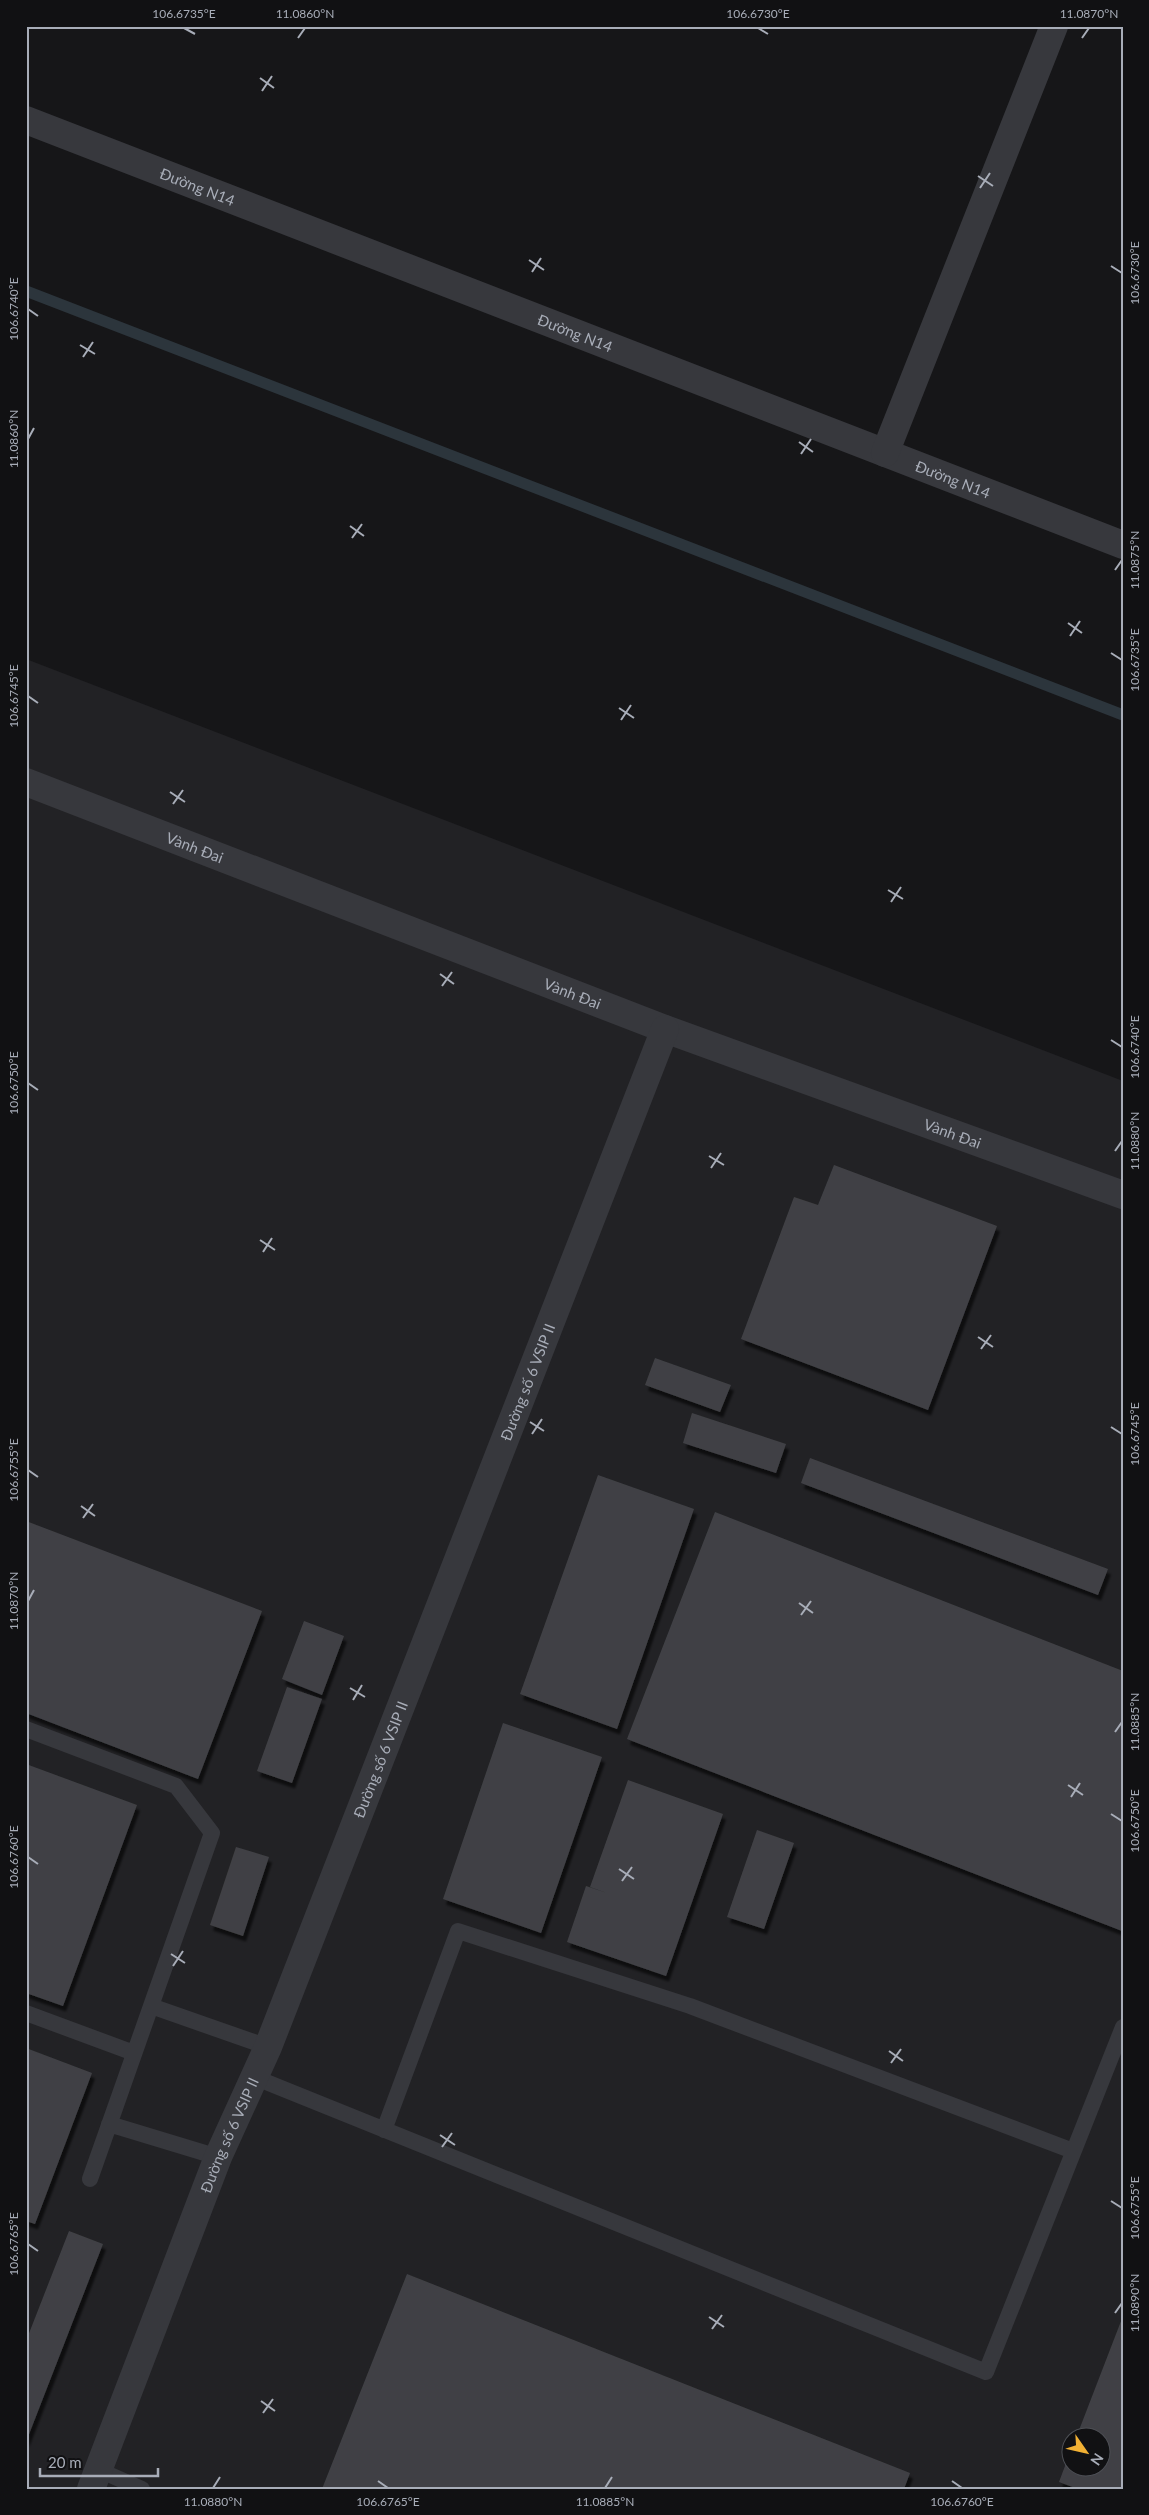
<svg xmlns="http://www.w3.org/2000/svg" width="1149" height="2515" viewBox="0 0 1149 2515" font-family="Lato,sans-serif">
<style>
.built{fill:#222225;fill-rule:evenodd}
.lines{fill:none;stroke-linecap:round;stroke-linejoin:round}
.stream{stroke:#2c353c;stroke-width:11}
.building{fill:#404145;filter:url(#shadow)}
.service{stroke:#37383d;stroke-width:16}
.minor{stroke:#37383d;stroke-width:28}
.ticks{fill:none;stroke:#a8adb8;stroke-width:2}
.labels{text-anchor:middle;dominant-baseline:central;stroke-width:5;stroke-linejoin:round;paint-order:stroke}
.street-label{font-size:15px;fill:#a8adb8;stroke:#111113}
.neatline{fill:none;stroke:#a8adb8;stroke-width:2}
.ticks-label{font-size:12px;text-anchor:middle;fill:#a8adb8}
</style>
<defs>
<filter id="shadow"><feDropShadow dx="3" dy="5.5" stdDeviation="1" flood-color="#0009"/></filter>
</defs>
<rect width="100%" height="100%" fill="#161618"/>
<path class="built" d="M26 659 1123 1081V2489H26ZM1072 2438H1102V2468H1072Z"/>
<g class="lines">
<path class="stream" d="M26 291 1123 715"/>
</g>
<path class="building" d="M834 1165 997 1226 928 1410 741 1339 794 1197 818 1205Z
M655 1358 731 1385 720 1412 645 1385Z
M692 1413 786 1444 776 1473 683 1443Z
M810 1458 1108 1569 1098 1595 801 1483Z
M598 1475 694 1509 617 1729 520 1694Z
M715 1512 1123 1671 1122 1931 627 1739Z
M26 1521 262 1611 198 1779 26 1713Z
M304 1621 344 1636 322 1695 282 1679Z
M287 1687 322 1699 292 1783 257 1771Z
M503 1723 602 1757 541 1933 443 1899Z
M26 1764 137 1805 63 2006 26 1993Z
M628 1780 723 1814 666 1976 567 1942 586 1886 607 1893 590 1887Z
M757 1830 794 1843 764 1929 727 1917Z
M236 1847 269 1857 243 1936 210 1925Z
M26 2048 92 2073 35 2224 26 2221Z
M69 2231 103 2244 26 2442V2341Z
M407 2274 910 2473 904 2489H322Z
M1123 2316V2489H1078L1059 2482 1071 2450 1072 2468H1102V2438H1076Z"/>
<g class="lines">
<path class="service" d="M26 1729 176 1786 212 1833 90 2179
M151 2006 268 2047
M26 2013 134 2053
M256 2078 986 2372 1123 2027
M109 2124 218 2157
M384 2130 458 1931 690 2006 1073 2151
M99 2470 142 2489"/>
<g class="minor">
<path id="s1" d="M26 120 1123 545"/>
<path d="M885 453 1054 26"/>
<path id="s2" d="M26 782 665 1029 1123 1195"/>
<path id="s3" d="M91 2489 218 2157 268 2047 665 1029"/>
</g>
</g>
<path class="ticks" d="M184 28 195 34M758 28 768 34M298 38 305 28M1082 38 1089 28M260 78 274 88M262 91 272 76M978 176 993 186M980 188 990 173M529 260 544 270M1111 266 1122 273M532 272 541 258M28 309 38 316M80 345 95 354M83 357 93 342M28 439 34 428M799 442 813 452M801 454 811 439M350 526 364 536M352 538 362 524M1115 570 1122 560M1068 623 1082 633M1070 636 1080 621M1111 653 1122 660M28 696 38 703M619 708 634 718M621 720 631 705M170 792 185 802M173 804 183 790M888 890 903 899M891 902 901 887M440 974 454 984M442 986 452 972M1111 1040 1122 1047M28 1083 38 1090M1115 1151 1122 1141M709 1156 724 1165M711 1168 721 1153M260 1240 275 1250M263 1252 272 1238M978 1337 993 1347M981 1349 991 1335M530 1422 544 1431M1111 1427 1122 1434M532 1434 542 1419M28 1470 38 1477M81 1506 95 1516M83 1518 93 1504M28 1601 34 1590M799 1603 813 1613M801 1615 811 1601M350 1688 365 1697M353 1700 362 1685M1115 1732 1122 1722M1068 1785 1083 1795M1071 1797 1080 1783M1111 1814 1122 1821M28 1857 38 1864M619 1869 634 1879M622 1881 632 1867M171 1954 185 1963M173 1966 183 1951M889 2051 903 2061M891 2063 901 2049M440 2135 455 2145M442 2147 452 2133M1111 2201 1122 2208M28 2244 38 2251M1115 2313 1122 2303M709 2317 724 2327M712 2329 722 2315M261 2401 275 2411M263 2413 273 2399M378 2481 388 2488M952 2481 962 2488M213 2488 220 2477M605 2488 612 2477"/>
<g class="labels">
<g class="street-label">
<text stroke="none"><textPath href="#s1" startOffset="184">Đường N14</textPath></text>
<text stroke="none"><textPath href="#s1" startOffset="589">Đường N14</textPath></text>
<text stroke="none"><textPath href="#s1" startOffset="994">Đường N14</textPath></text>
<text stroke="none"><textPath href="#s2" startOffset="181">Vành Đai</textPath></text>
<text stroke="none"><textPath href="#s2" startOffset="586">Vành Đai</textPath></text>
<text stroke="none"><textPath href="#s2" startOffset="991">Vành Đai</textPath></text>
<text stroke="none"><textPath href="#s3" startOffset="1190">Đường số 6 VSIP II</textPath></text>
<text stroke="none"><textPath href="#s3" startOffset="785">Đường số 6 VSIP II</textPath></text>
<text stroke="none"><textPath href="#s3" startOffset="380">Đường số 6 VSIP II</textPath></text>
</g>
</g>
<rect width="1149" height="2515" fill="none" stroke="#111113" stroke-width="55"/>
<g transform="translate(1086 2452) rotate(124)"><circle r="24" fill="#111113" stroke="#4d4f55"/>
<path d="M0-4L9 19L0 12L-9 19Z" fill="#f2b134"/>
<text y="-8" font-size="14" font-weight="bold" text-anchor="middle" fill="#a8adb8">N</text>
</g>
<path d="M40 2468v8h118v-8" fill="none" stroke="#a8adb8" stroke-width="2.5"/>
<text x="48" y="2468" font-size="15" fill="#a8adb8" stroke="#111113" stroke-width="4" paint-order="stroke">20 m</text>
<rect x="28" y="28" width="1094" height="2460" class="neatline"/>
<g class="ticks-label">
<text x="184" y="18">106.6735°E</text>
<text x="305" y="18">11.0860°N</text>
<text x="758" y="18">106.6730°E</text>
<text x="1089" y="18">11.0870°N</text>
<text transform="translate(1135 273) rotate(-90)" y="4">106.6730°E</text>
<text transform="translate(14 309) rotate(-90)" y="4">106.6740°E</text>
<text transform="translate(14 439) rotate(-90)" y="4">11.0860°N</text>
<text transform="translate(1135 560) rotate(-90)" y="4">11.0875°N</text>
<text transform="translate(1135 660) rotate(-90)" y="4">106.6735°E</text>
<text transform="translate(14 696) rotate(-90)" y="4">106.6745°E</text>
<text transform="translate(1135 1047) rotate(-90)" y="4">106.6740°E</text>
<text transform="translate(14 1083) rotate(-90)" y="4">106.6750°E</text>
<text transform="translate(1135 1141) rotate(-90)" y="4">11.0880°N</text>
<text transform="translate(1135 1434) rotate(-90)" y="4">106.6745°E</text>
<text transform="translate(14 1470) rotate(-90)" y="4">106.6755°E</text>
<text transform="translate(14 1601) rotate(-90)" y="4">11.0870°N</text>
<text transform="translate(1135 1722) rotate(-90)" y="4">11.0885°N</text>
<text transform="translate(1135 1821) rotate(-90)" y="4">106.6750°E</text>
<text transform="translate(14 1857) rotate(-90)" y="4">106.6760°E</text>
<text transform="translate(1135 2208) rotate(-90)" y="4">106.6755°E</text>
<text transform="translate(14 2244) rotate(-90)" y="4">106.6765°E</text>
<text transform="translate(1135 2303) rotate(-90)" y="4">11.0890°N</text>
<text x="213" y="2506">11.0880°N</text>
<text x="388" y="2506">106.6765°E</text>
<text x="605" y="2506">11.0885°N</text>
<text x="962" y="2506">106.6760°E</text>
</g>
</svg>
